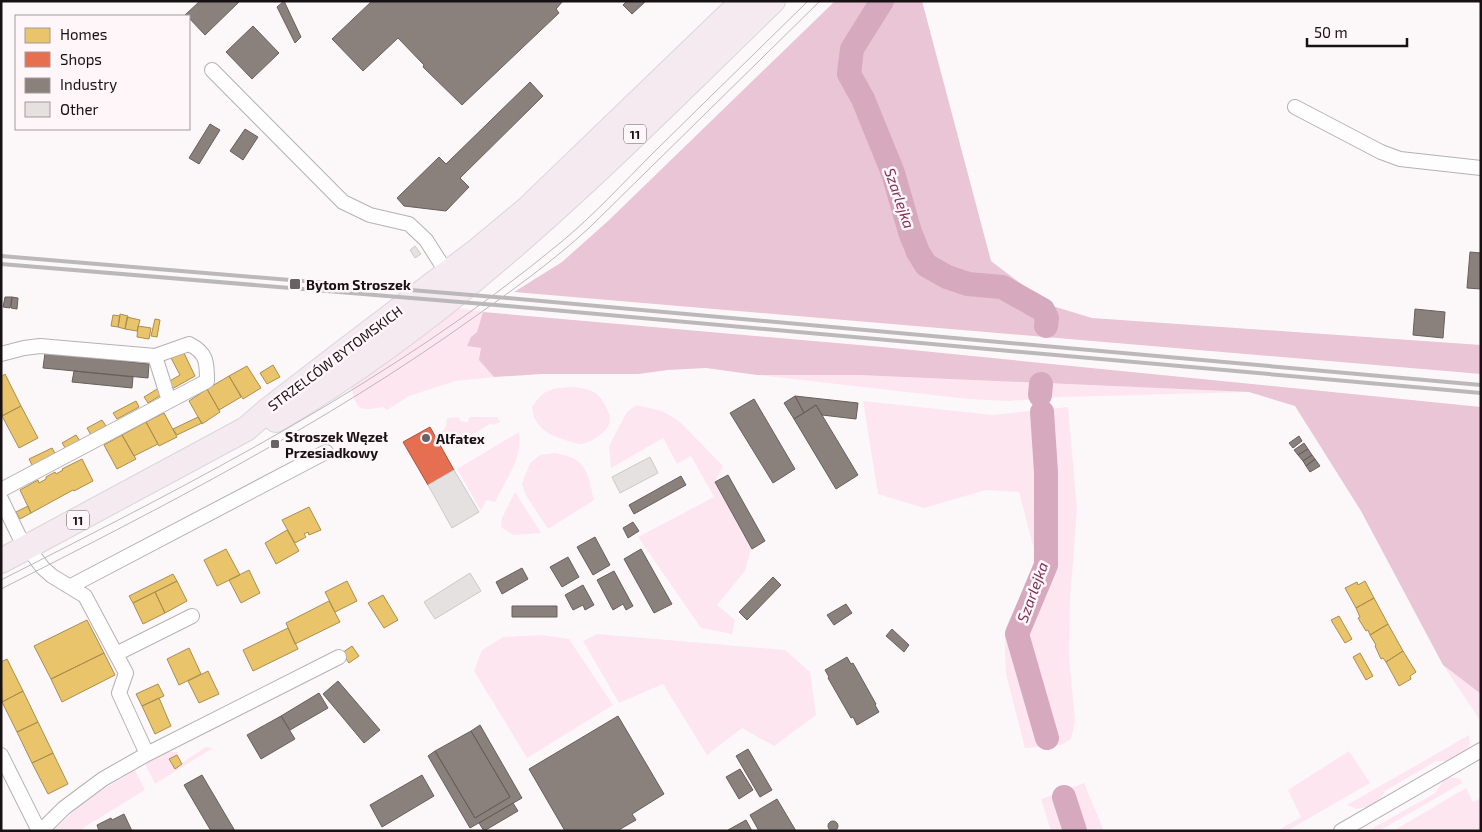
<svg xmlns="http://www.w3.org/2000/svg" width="1482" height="832" viewBox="0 0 1482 832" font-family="'Exo 2',sans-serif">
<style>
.green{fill:#fde6f0}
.forest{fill:#eac5d6}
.homes{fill:#e9c46a;stroke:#aa8e50}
.shops{fill:#e76f51;stroke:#a9533f}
.industry{fill:#8a817c;stroke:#685f5d}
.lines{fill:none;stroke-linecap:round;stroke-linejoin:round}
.river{stroke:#d6a9be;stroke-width:24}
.building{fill:#e4e1e0;stroke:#cbcac7}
.minor-casing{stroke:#b6b1b3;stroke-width:16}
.trunk-casing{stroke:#d9d6d8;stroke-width:26}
.minor{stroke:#fffefe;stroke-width:14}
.trunk{stroke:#f4eaf0;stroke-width:24}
.tram{stroke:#bab8b9;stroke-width:1}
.rail{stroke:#bab8b9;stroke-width:4}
.poi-dot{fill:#686264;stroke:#fef6f9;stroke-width:2}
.labels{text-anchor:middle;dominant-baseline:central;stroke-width:5;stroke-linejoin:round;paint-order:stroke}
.shield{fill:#fef6f9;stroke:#5d5659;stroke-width:1}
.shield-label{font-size:12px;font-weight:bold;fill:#181114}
.poi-label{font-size:14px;font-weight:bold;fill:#181114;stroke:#fef6f9;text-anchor:start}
.street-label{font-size:14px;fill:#181114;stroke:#fef6f9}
.water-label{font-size:15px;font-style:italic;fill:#7d3059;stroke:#fef6f9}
</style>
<rect width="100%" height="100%" fill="#fcf8fa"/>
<path class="green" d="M450 307 483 312 477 332 471 337 467 346 481 348 480 360 494 377 455 381 409 396 387 410 383 407C355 412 357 409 350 383Z
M757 375H858L1249 392 1062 397 1008 401 968 399Z
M572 387C589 389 598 390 606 407 607 410 610 415 610 418 611 431 591 443 580 444 575 444 569 441 565 440 547 434 534 427 532 407 544 389 551 388 572 387Z
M863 401 993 415 1068 407 1077 509 1070 600 1069 658 1075 721 1071 739 1061 745 1025 748 1006 674 1005 649 1006 627 1037 561 1019 492 986 490 924 508 878 494Z
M636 405 662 411 679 421 723 466 715 482 751 549 745 571 717 605 735 620 732 634 701 628 638 537 714 497 691 456 677 464 663 438 611 468 609 446 627 412Z
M459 417 460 421 468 422 469 417H497L500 422 493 425 492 423 459 442 440 435 446 426 447 418Z
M519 432C524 456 505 481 495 502L486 500 481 511 457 469Z
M555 453C587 459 587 470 594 500L548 529 525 494 522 483 530 463 540 455Z
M515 492 541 533 513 535 501 527 502 518Z
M597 634 785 650 810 672 816 715 774 746 742 728 707 755 663 684 619 703 583 641Z
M542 635 569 639 613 705 527 758 474 671 482 650 503 637Z
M1443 665 1481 694V719L1480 720Z
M1469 735 1470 745 1457 757 1449 761H1436L1385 791 1378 802 1366 807 1356 809 1347 805Z
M206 747 213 748 155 784 145 764 168 752H178L177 755 169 759 175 768 182 764 186 760Z
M1349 751 1370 783 1287 831H1277L1301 817 1288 790Z
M135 770 145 790 83 828 85 831H53L86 800Z
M1450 777 1460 779 1462 783 1379 831H1368L1435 793 1444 780Z
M1084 783 1104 831H1051L1041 799Z
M1466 788 1473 802 1481 798V831H1393Z"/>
<path class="forest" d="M835 1H922L991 261 1049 305 1092 318 1481 345V374L514 292 562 262 608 221Z
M483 312 882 347 1481 407V694L1443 665 1361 511 1295 406 1249 392 858 375H757L706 368 668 370 638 374H542L494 377 479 360 481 348 467 346 471 337 477 332Z"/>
<path class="homes" d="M120 314 128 316 125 329 118 327Z
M113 315 120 316 118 327 111 326Z
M127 317 140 320 137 331 125 329Z
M155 319 160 320 157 337 151 336Z
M138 326 151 328 149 339 137 337Z
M183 351 195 376 172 389 168 382 180 375 171 358Z
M273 365 280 377 267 384 260 373Z
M247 366 261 388 243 399 229 376Z
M5 374 21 406 2 416 1 377Z
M229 376 241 397 219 410 207 389Z
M159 388 163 394 148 403 144 397Z
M207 389 220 412 202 424 189 401Z
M136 401 139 407 117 419 113 413Z
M21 406 38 438 19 448 2 416Z
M164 413 177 437 159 446 146 422Z
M198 417 202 423 177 435 173 429Z
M102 420 106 426 91 435 87 428Z
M146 422 158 444 134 456 122 435Z
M76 435 80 441 66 449 62 443Z
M122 435 136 459 117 469 104 445Z
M52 448 56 455 33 467 29 459Z
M82 459 93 481 74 491 73 490 31 513 20 490 38 480 39 483 46 479V477L55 472 56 474 63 470 62 469Z
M28 506 31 513 20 519 16 512Z
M309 507 321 530 309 535 308 532 304 534 306 537 295 543 282 520Z
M287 530 299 551 276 564 265 543Z
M226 549 240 575 217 586 204 560Z
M249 570 260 593 241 603 229 580Z
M173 574 177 581 133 603 129 596Z
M177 581 187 601 165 613 155 592Z
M347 581 357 601 335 612 325 592Z
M1365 581 1374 598 1356 608 1345 588 1357 582 1358 585Z
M155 592 165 613 143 624 133 603Z
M383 595 398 620 384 628 368 603Z
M1374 598 1388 624 1370 635 1368 630 1366 631 1358 618 1360 617 1356 608Z
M329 601 340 622 295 644 286 623Z
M1339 616 1352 639 1345 643 1331 620Z
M87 620 104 653 51 679 34 646Z
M1388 624 1403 651 1386 662 1383 658 1381 659 1375 646 1376 645 1370 635Z
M288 628 298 649 253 671 243 650Z
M352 646 359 656 349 663 342 653Z
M189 648 201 674 179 685 167 659Z
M1403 651 1416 672 1410 676 1411 679 1399 686 1386 662Z
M104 653 115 675 62 702 51 679Z
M1360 653 1373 676 1366 680 1353 657Z
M7 659 23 691 2 702 1 662Z
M208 671 219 694 199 703 188 681Z
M158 684 164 696 142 706 136 694Z
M23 691 38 722 17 732 2 702Z
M159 698 171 726 155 734 142 706Z
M38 722 53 753 32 763 17 732Z
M53 753 68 784 48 794 32 763Z
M177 755 182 764 175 769 169 759Z"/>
<path class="shops" d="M430 427 454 470 428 485 403 442Z"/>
<path class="industry" d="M200 1H240L205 35 189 18V16L185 15Z
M284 1 301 37 295 43 277 7Z
M372 1H563L556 9 559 13 462 105 423 67 424 65 398 38 363 71 332 39Z
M627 1H646L632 14 623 5Z
M253 26 279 53 252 79 226 52Z
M530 82 543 96 460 178 469 187 446 211 404 206 397 198 439 157 446 164Z
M210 124 220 130 199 164 189 158Z
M245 129 258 137 243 160 230 151Z
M1470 252 1481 253V289L1467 288Z
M5 297H12L10 308 3 307Z
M12 297 18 298 17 309 11 308Z
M1415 309 1445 312 1443 338 1413 335Z
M45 353 149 364 148 378 43 368Z
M74 371 133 377 132 388 72 382Z
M795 396 804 413 794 419 784 403Z
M795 396 858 403 856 419 822 415 816 405 804 413Z
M754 399 795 469 773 483 730 413Z
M816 405 858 475 836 489 794 419Z
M1299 436 1302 441 1293 448 1289 443Z
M1304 443 1308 449 1298 455 1294 450Z
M1308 449 1312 455 1303 461 1298 455Z
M1312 455 1315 459 1306 466 1303 461Z
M1315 459 1320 466 1310 472 1306 466Z
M728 475 765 541 752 549 715 482Z
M681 476 686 485 634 514 629 505Z
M633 522 639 531 628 538 623 528Z
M595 537 610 565 593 575 577 547Z
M641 549 672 604 654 613 624 559Z
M568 557 579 577 562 587 550 567Z
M522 568 528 579 502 594 496 582Z
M614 571 633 606 626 610 623 604 613 610 597 580Z
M773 577 781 585 747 620 739 612Z
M583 585 594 605 585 610 583 605 573 610 565 595Z
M846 604 852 613 834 625 827 615Z
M512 606H557V617H512Z
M892 629 909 645 904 652 886 636Z
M847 657 851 664 853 663 876 704 875 705 879 712 857 725 853 717 851 718 828 678 829 677 825 670Z
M338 681 380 730 364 743 323 694Z
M319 693 328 708 290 730 281 716Z
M281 716 295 739 261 759 247 735Z
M618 716 664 794 632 814 636 820 617 831H565L529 769Z
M480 725 522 798 470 828 428 756 435 751 475 818 510 797 471 731Z
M471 731 510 797 475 818 435 751Z
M748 749 772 790 760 797 736 756Z
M740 769 753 790 739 799 726 777Z
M202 775 235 831H211L184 785Z
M422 775 434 796 382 827 370 805Z
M777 799 796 831H759L750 815Z
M513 803 518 811 484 831 479 823Z
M124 814 132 831H99L97 825 111 818 112 820Z
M746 820 752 831H728V830Z
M828 826a5 5 0 1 1 10 0a5 5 0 1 1-10 0Z"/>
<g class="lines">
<path class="river" d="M882 1 852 49 849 74 863 99 893 173 910 232 918 252 926 265 947 277 968 284 1002 287 1043 310 1047 318 1046 326
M1040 395 1041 384
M1042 412 1046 472V565L1017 634 1047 738
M1064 797 1075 831"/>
</g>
<path class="building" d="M415 246 421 254 415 258 410 250Z
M650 457 658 473 620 493 612 477Z
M454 470 479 512 452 528 428 485Z
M470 573 481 591 435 619 424 602Z"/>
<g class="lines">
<defs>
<path id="minor" d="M212 70 343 202 370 215 409 224 426 240 447 273
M1295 107 1381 152 1400 159 1481 168
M1 354 24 348 40 346 155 356 189 344C207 353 207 362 207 381L1 490
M155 356 169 401
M1 499 19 536 43 568 52 576 85 596 126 673 119 693 147 754
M71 586 326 452
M116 654 192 616
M1 755 39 831
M41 831 64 808 103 779 147 754 339 657
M1341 831 1481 750"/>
<path id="trunk" d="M276 420C465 310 617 152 773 1
M1 561 246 429 268 410 342 353 479 249 527 209 743 1"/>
</defs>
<use href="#minor" class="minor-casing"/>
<use href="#trunk" class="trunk-casing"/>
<use href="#minor" class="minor"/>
<use href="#trunk" class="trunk"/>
<path class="tram" d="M1 580C194 482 392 382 560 243 593 216 623 183 654 152 705 102 757 51 808 1
M1 589C163 507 325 424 473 318 513 290 553 261 589 228L820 1"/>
<path class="rail" d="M1 256 507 298 1481 385
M1 264 496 305 1481 393"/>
</g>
<g class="poi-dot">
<rect x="289" y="278" width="12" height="12" rx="2.5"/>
<circle cx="426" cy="438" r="5"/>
<rect x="270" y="439" width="10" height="10" rx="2.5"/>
</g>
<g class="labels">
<g class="shield">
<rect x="624" y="124.5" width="22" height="19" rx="4"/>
<rect x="67" y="510.5" width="22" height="19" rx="4"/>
</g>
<g class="shield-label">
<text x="635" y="134">11</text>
<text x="78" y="520">11</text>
</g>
<g class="poi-label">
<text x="306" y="284">Bytom Stroszek</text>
<text x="285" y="436">Stroszek Węzeł<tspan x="285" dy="16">Przesiadkowy</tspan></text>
<text x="436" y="438">Alfatex</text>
</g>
<g class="street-label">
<text transform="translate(335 358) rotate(-37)">STRZELCÓW BYTOMSKICH</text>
</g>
<g class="water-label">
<text transform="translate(900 198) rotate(71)">Szarlejka</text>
<text transform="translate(1032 592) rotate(-70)">Szarlejka</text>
</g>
</g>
<rect width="1482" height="832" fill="none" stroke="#181114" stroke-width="5"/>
<rect x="15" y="15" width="175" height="115" fill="#fef6f9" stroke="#a29a9d"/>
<rect x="25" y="28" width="25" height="15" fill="#e9c46a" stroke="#a29a9d"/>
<text x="60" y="40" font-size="15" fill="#181114">Homes</text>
<rect x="25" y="52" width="25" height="15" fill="#e76f51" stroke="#a29a9d"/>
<text x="60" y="65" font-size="15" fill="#181114">Shops</text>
<rect x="25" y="78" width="25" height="15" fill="#8a817c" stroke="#a29a9d"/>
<text x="60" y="90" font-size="15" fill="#181114">Industry</text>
<rect x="25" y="102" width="25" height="15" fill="#e4e1e0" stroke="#a29a9d"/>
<text x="60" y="115" font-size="15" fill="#181114">Other</text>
<path d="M1307 38v8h100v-8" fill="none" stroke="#181114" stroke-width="2.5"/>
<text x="1314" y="38" font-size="15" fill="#181114" stroke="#fef6f9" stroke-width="4" paint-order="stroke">50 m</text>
</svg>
